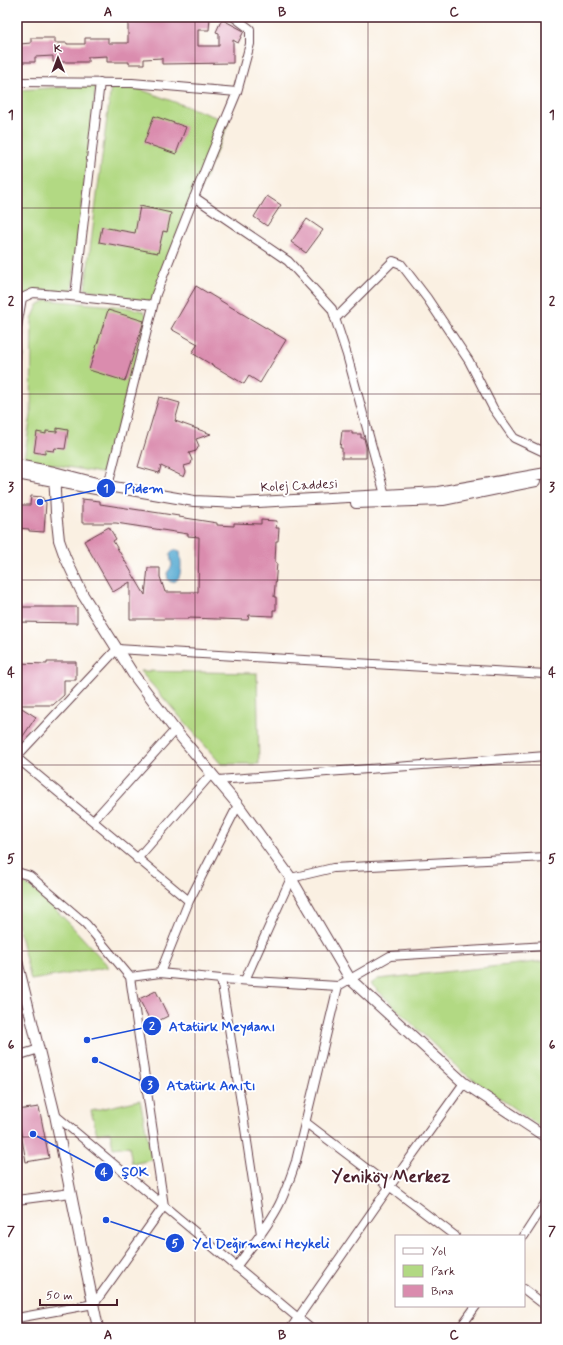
<svg xmlns="http://www.w3.org/2000/svg" width="563" height="1345" viewBox="0 0 563 1345" font-family="Mynerve,sans-serif">
<style>
.green{fill:#b2d983;stroke:#7e7c57}
.water{fill:#57aad2;stroke:#50647e}
.building{fill:#da8cae}
.lines{fill:none;stroke-linecap:round;stroke-linejoin:round}
.minor-casing{stroke:#643e46;stroke-width:10}
.tertiary-casing{stroke:#643e46;stroke-width:12}
.minor{stroke:#fff;stroke-width:8}
.tertiary{stroke:#fff;stroke-width:10}
.grid{fill:none;stroke:#4a1f2b;stroke-width:1;stroke-opacity:0.55}
.labels{text-anchor:middle;dominant-baseline:central;stroke-width:4;stroke-linejoin:round;paint-order:stroke}
.street-label{font-size:13px;fill:#4a1f2b;stroke:#fff}
.district-label{font-size:17px;font-weight:bold;fill:#4a1f2b;stroke:#fff}
.leader{fill:none;stroke:#1d4ed8;stroke-width:1.5}
.callout-dot{fill:#1d4ed8;stroke:#fff;stroke-width:1.5}
.mark-label{font-size:12px;text-anchor:middle;font-weight:bold;fill:#fff}
.callout-label{font-size:14px;text-anchor:middle;font-weight:bold;fill:#1d4ed8;stroke:#fff;stroke-width:4;stroke-linejoin:round;paint-order:stroke}
.neatline{fill:none;stroke:#4a1f2b;stroke-width:1.5}
.grid-label{font-size:13px;text-anchor:middle;font-weight:bold;fill:#4a1f2b}
</style>
<rect width="100%" height="100%" fill="#fff"/>
<filter id="ink" filterUnits="userSpaceOnUse"><feTurbulence type="fractalNoise" baseFrequency=".025" numOctaves="2"/><feDisplacementMap in="SourceGraphic" scale="8" xChannelSelector="R" yChannelSelector="G"/><feConvolveMatrix kernelMatrix="1 2 1 2 8 2 1 2 1" color-interpolation-filters="sRGB"/></filter>
<filter id="wash" filterUnits="userSpaceOnUse"><feTurbulence type="fractalNoise" baseFrequency=".012" numOctaves="4" result="noise"/><feDisplacementMap in="SourceGraphic" scale="16" xChannelSelector="R" yChannelSelector="G"/><feGaussianBlur stdDeviation="0.9" result="paint"/><feColorMatrix in="noise" values="0 0 0 0 0 0 0 0 0 0 0 0 0 0 0 0 0 1.4 0 .05"/><feComposite in="paint" operator="in"/></filter>
<g filter="url(#wash)">
<rect width="100%" height="100%" fill="#faf0e2"/>
<path class="green" d="M96 85 72 292 35 290 25 301 23 319 24 357 20 367H17V90Z
M111 86H131L229 122 163 276 158 304 85 289Z
M47 300 125 307 143 311 148 316 106 474 24 459 31 415 32 319 38 305Z
M140 671 257 673 259 764H221Z
M17 879 41 895 68 922 109 967 31 980 17 923Z
M546 961V1131L461 1071 371 984 378 979Z
M140 1100 152 1160 132 1164 129 1146 113 1148 110 1132 97 1134 91 1111Z"/>
<path class="water" d="M176 550 180 551C181 561 184 582 171 582L168 580 167 573 172 566 170 554 172 551Z"/>
<g id="blocks">
<path class="building" d="M128 17H210L209 30H198V46H219V33L216 32 221 21H222L223 20 244 31 238 43 233 40V63L162 64V58L144 59V64H129V62H107V56L88 57V62H53V56L35 57V62H20V44L31 43V38H55V43H67V44H85V38H108V43H128Z
M154 116 186 127 176 154 144 143Z
M267 196 281 205 267 226 254 217Z
M140 206 171 213 167 232 163 231 158 253 99 242 102 227 135 233Z
M307 219 323 230 306 253 291 242Z
M196 286 286 340 260 383 249 376 244 384 192 353 198 344 171 329Z
M108 310 144 321 125 381 89 370Z
M159 397 180 403 175 421 211 434 196 439 199 446 196 451 189 453 192 460 191 464 184 466 186 472 184 477 161 466 159 473 138 467Z
M57 428 68 430 65 449 55 448 54 451 45 450V454L34 452 37 432 46 434V431L57 432Z
M342 431H352V434H361V438H364L366 447V458H342V448H340Z
M31 496 42 497 46 503 44 532 29 531V529L17 528V505H30Z
M82 499 100 501V504L179 516V517L217 523V525L234 526V523L261 524V520L277 521 276 528H279L278 541H276L275 562 277 563 274 597H276V610H273V616L249 615 248 620 189 618V619H130V582L113 592 84 541 109 527 116 539 113 541 145 595 148 568H160V577L165 592H198L199 537 188 536V534L116 523H82Z
M17 607H77V623L17 622Z
M47 662H76V680H64V695L53 705H17L36 717 17 745V663L47 664Z
M156 991 168 1016 152 1024 139 999Z
M39 1107 49 1158 26 1162 17 1110Z"/>
</g>
</g>
<g filter="url(#ink)">
<use href="#blocks" fill-opacity="0" stroke="#643e46" stroke-width="1"/>
<g class="lines">
<defs>
<path id="minor" d="M17 82 132 83 237 92
M194 197 288 261 332 309 347 355 385 495
M75 296 100 82
M335 319 393 261 401 264 427 298 469 361 493 408 514 438 546 453
M17 327 22 298 33 293 70 296 153 305
M108 486 156 294 210 157 237 92 250 44V29L234 17
M17 756 117 649 546 674
M17 758 189 901
M218 780 546 756
M93 821 175 730
M137 859 212 773
M17 872 30 876 86 924 130 977 164 1206 94 1304 17 1318
M160 973 189 901 238 805
M130 977 160 973 221 979 338 986 390 956 546 946
M221 979 241 1102 261 1234
M245 980 291 878 333 868 546 857
M17 1056 39 1049
M55 1115 310 1328
M305 1122 455 1236
M17 1200 71 1193
M524 1236 546 1202
M236 1267C251 1247 268 1227 279 1205 286 1191 291 1176 296 1161L338 986
M524 1289 546 1306
M291 1328 390 1186 464 1083
M460 1328 476 1306"/>
<path id="tertiary" d="M546 441V448
M17 465 54 472 108 486 194 501 239 503 438 492 546 473
M54 472 56 512 59 540 65 557 83 595 133 674 175 730 238 805 291 878 350 979 464 1083 546 1137
M17 474 101 490
M356 503 443 500 536 481
M17 961 55 1115 98 1328"/>
</defs>
<use href="#minor" class="minor-casing"/>
<use href="#tertiary" class="tertiary-casing"/>
<use href="#minor" class="minor"/>
<use href="#tertiary" class="tertiary"/>
</g>
</g>
<path class="grid" d="M195 17V1328M368 17V1328M17 208H546M17 394H546M17 580H546M17 765H546M17 951H546M17 1137H546"/>
<g class="labels">
<g class="street-label">
<text transform="translate(299 486) rotate(-3)">Kolej Caddesi</text>
</g>
<g class="district-label">
<text x="391" y="1177">Yeniköy Merkez</text>
</g>
</g>
<path class="leader" d="M40 502L106 488M87 1040L152 1026M95 1060L150 1085M33 1134L104 1172M106 1220L175 1243"/>
<g class="callout-dot">
<circle cx="40" cy="502" r="4"/>
<circle cx="87" cy="1040" r="4"/>
<circle cx="95" cy="1060" r="4"/>
<circle cx="33" cy="1134" r="4"/>
<circle cx="106" cy="1220" r="4"/>
<circle cx="106" cy="488" r="10"/>
<circle cx="152" cy="1026" r="10"/>
<circle cx="150" cy="1085" r="10"/>
<circle cx="104" cy="1172" r="10"/>
<circle cx="175" cy="1243" r="10"/>
</g>
<g class="mark-label">
<text x="106" y="492">1</text>
<text x="152" y="1030">2</text>
<text x="150" y="1089">3</text>
<text x="104" y="1176">4</text>
<text x="175" y="1247">5</text>
</g>
<g class="callout-label">
<text x="144" y="493">Pidem</text>
<text x="222" y="1031">Atatürk Meydanı</text>
<text x="211" y="1090">Atatürk Anıtı</text>
<text x="135" y="1176">ŞOK</text>
<text x="261" y="1248">Yel Değirmeni Heykeli</text>
</g>
<rect width="563" height="1345" fill="none" stroke="#fff" stroke-width="44"/>
<rect x="395" y="1235" width="130" height="72" fill="#ffffff" stroke="#b7a5aa"/>
<rect x="403" y="1248" width="20" height="6" fill="#ffffff" stroke="#b7a5aa"/>
<text x="431" y="1255" font-size="12" fill="#4a1f2b">Yol</text>
<rect x="403" y="1265" width="20" height="12" fill="#b2d983" stroke="#b7a5aa"/>
<text x="431" y="1275" font-size="12" fill="#4a1f2b">Park</text>
<rect x="403" y="1285" width="20" height="12" fill="#da8cae" stroke="#b7a5aa"/>
<text x="431" y="1295" font-size="12" fill="#4a1f2b">Bina</text>
<g transform="translate(58 58) rotate(359)" stroke="#ffffff" stroke-width="3" paint-order="stroke">
<path d="M0-3L7 15L0 10L-7 15Z" fill="#4a1f2b"/>
<text y="-6" font-size="11" font-weight="bold" text-anchor="middle" fill="#4a1f2b">K</text>
</g>
<path d="M40 1299v6h77v-6" fill="none" stroke="#4a1f2b" stroke-width="2"/>
<text x="46" y="1299" font-size="12" fill="#4a1f2b" stroke="#ffffff" stroke-width="3" paint-order="stroke">50 m</text>
<rect x="22" y="22" width="519" height="1301" class="neatline"/>
<g class="grid-label">
<text x="108" y="16">A</text>
<text x="282" y="16">B</text>
<text x="454" y="16">C</text>
<text x="11" y="119">1</text>
<text x="552" y="119">1</text>
<text x="11" y="305">2</text>
<text x="552" y="305">2</text>
<text x="11" y="491">3</text>
<text x="552" y="491">3</text>
<text x="11" y="677">4</text>
<text x="552" y="677">4</text>
<text x="11" y="863">5</text>
<text x="552" y="863">5</text>
<text x="11" y="1049">6</text>
<text x="552" y="1049">6</text>
<text x="11" y="1235">7</text>
<text x="552" y="1235">7</text>
<text x="108" y="1339">A</text>
<text x="282" y="1339">B</text>
<text x="454" y="1339">C</text>
</g>
</svg>
